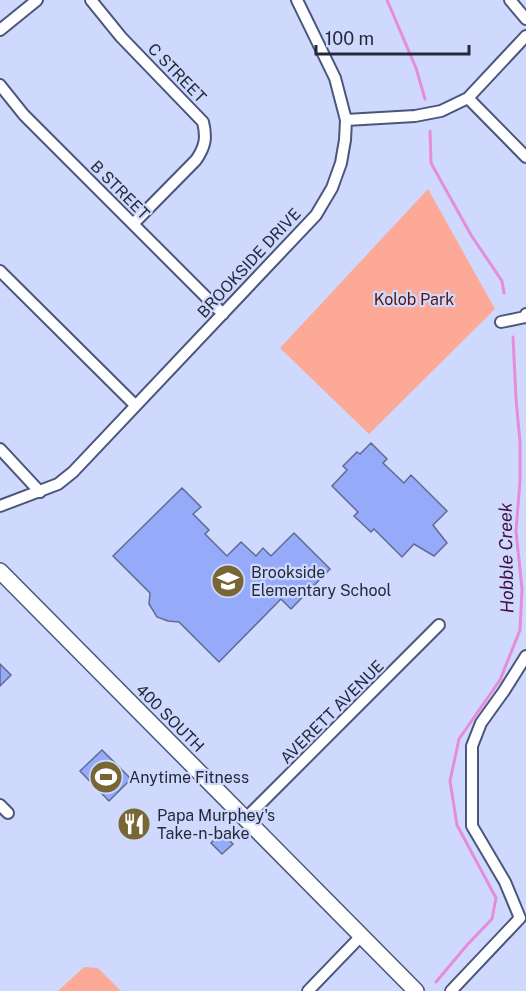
<svg xmlns="http://www.w3.org/2000/svg" width="526" height="991" viewBox="0 0 526 991" font-family="'Public Sans',sans-serif">
<style>
.green{fill:#fca998}
.lines{fill:none;stroke-linecap:round;stroke-linejoin:round}
.stream{stroke:#e58dda;stroke-width:3}
.building{fill:#95abf9;stroke:#606b93;stroke-width:1.5}
.street-casing{stroke:#4b567c;stroke-width:14}
.secondary-casing{stroke:#4b567c;stroke-width:18}
.street{stroke:#fff;stroke-width:10}
.secondary{stroke:#fff;stroke-width:15}
.labels{text-anchor:middle;dominant-baseline:central;stroke-width:4.5;stroke-linejoin:round;paint-order:stroke}
.street-label{font-size:16px;fill:#252a3b;stroke:#ced9fd}
.park-label{font-size:16px;fill:#5c150b;stroke:#ced9fd}
.poi-label{font-size:16px;fill:#252a3b;stroke:#ced9fd;text-anchor:start}
.water-label{font-size:18px;font-style:italic;fill:#440e40;stroke:#ced9fd}
</style>
<rect width="100%" height="100%" fill="#ced9fd"/>
<path class="green" d="M428 189 495 309 369 434 280 348Z
M84 967 98 968 121 991H58Z"/>
<g class="lines">
<path class="stream" d="M387 0 416 68 425 99
M430 131 431 163 471 235 502 281 504 293
M436 982 467 945 492 919 496 898 457 825 450 781 459 739 500 680 520 630 522 589 516 531 520 481V442L516 399 513 337"/>
</g>
<path class="building" d="M371 443 387 459 383 463 404 483 411 475 447 511 433 525 447 543 434 556 414 544 402 557 374 529 371 532 354 516 358 512 332 486 347 470 343 466 357 452 360 454Z
M182 488 201 507 193 514 209 530 205 534 227 556 241 542 256 556 263 548 271 556 294 533 330 569 291 609 281 599 219 662 179 622 168 621 157 617 149 604 150 593 113 556Z
M0 664 11 675 0 686Z
M102 750 131 779 109 801 80 771Z
M221 832 233 844 222 854 211 843Z"/>
<g class="lines">
<defs>
<path id="street" d="M91 0 121 37 203 122C207 138 205 147 196 160L133 224
M510 0 526 19
M0 30 37 0
M0 85 24 115 223 314
M468 98 526 157
M346 120 415 116 441 111 468 98 526 36
M0 271 135 405
M501 322 525 317 526 314
M0 449 40 492
M0 506 58 484 73 472 316 215 332 188 341 163 345 140 346 120 335 78 297 0
M0 805 8 813
M245 819 439 625
M308 991 361 936
M451 991 520 918 505 882 472 826V746L481 723 504 691 526 656"/>
<path id="secondary" d="M0 571 416 991"/>
</defs>
<use href="#street" class="street-casing"/>
<use href="#secondary" class="secondary-casing"/>
<use href="#street" class="street"/>
<use href="#secondary" class="secondary"/>
</g>
<defs>
<symbol id="school-disc" viewBox="-11 -11 22 22"><circle r="9.5" fill="#786735" stroke="#ced9fd"/><path d="M0-5L7-2L0 1L-7-2ZM-4 1L0 2.5L4 1V4Q0 6-4 4Z" fill="#fff"/></symbol>
<symbol id="stadium-disc" viewBox="-11 -11 22 22"><circle r="9.5" fill="#786735" stroke="#ced9fd"/><path d="M0-5a6.5 5 0 1 0 0 10a6.5 5 0 1 0 0-10ZM-3.5-1.8h7v3.6h-7Z" fill="#fff"/></symbol>
<symbol id="restaurant-disc" viewBox="-11 -11 22 22"><circle r="9.5" fill="#786735" stroke="#ced9fd"/><path d="M-5-6h1v4h1v-4h1v4h1v-4h1v5L-1.5 .5V6h-2V.5L-5-1ZM5-6V6H3V1.5H1.5Q1.5-4 5-6Z" fill="#fff"/></symbol>
</defs>
<g fill-rule="evenodd">
<use href="#school-disc" x="209" y="562" width="38" height="38"/>
<use href="#stadium-disc" x="87" y="758" width="38" height="38"/>
<use href="#restaurant-disc" x="115" y="805" width="38" height="38"/>
</g>
<g class="labels">
<g class="street-label">
<text transform="translate(177 73) rotate(46)">C STREET</text>
<text transform="translate(120 190) rotate(45)">B STREET</text>
<text transform="translate(249 263) rotate(-47)">BROOKSIDE DRIVE</text>
<text transform="translate(332 712) rotate(-45)">AVERETT AVENUE</text>
<text transform="translate(170 718) rotate(45)">400 SOUTH</text>
</g>
<g class="park-label">
<text x="414" y="299">Kolob Park</text>
</g>
<g class="poi-label">
<text x="251" y="572">Brookside<tspan x="251" dy="18">Elementary School</tspan></text>
<text x="129" y="777">Anytime Fitness</text>
<text x="157" y="815">Papa Murphey's<tspan x="157" dy="18">Take-n-bake</tspan></text>
</g>
<g class="water-label">
<text transform="translate(506 558) rotate(-91)">Hobble Creek</text>
</g>
</g>
<path d="M316 45v9h153v-9" fill="none" stroke="#252a3b" stroke-width="3"/>
<text x="325" y="45" font-size="18" fill="#252a3b" stroke="#ced9fd" stroke-width="4.5" paint-order="stroke">100 m</text>
</svg>
